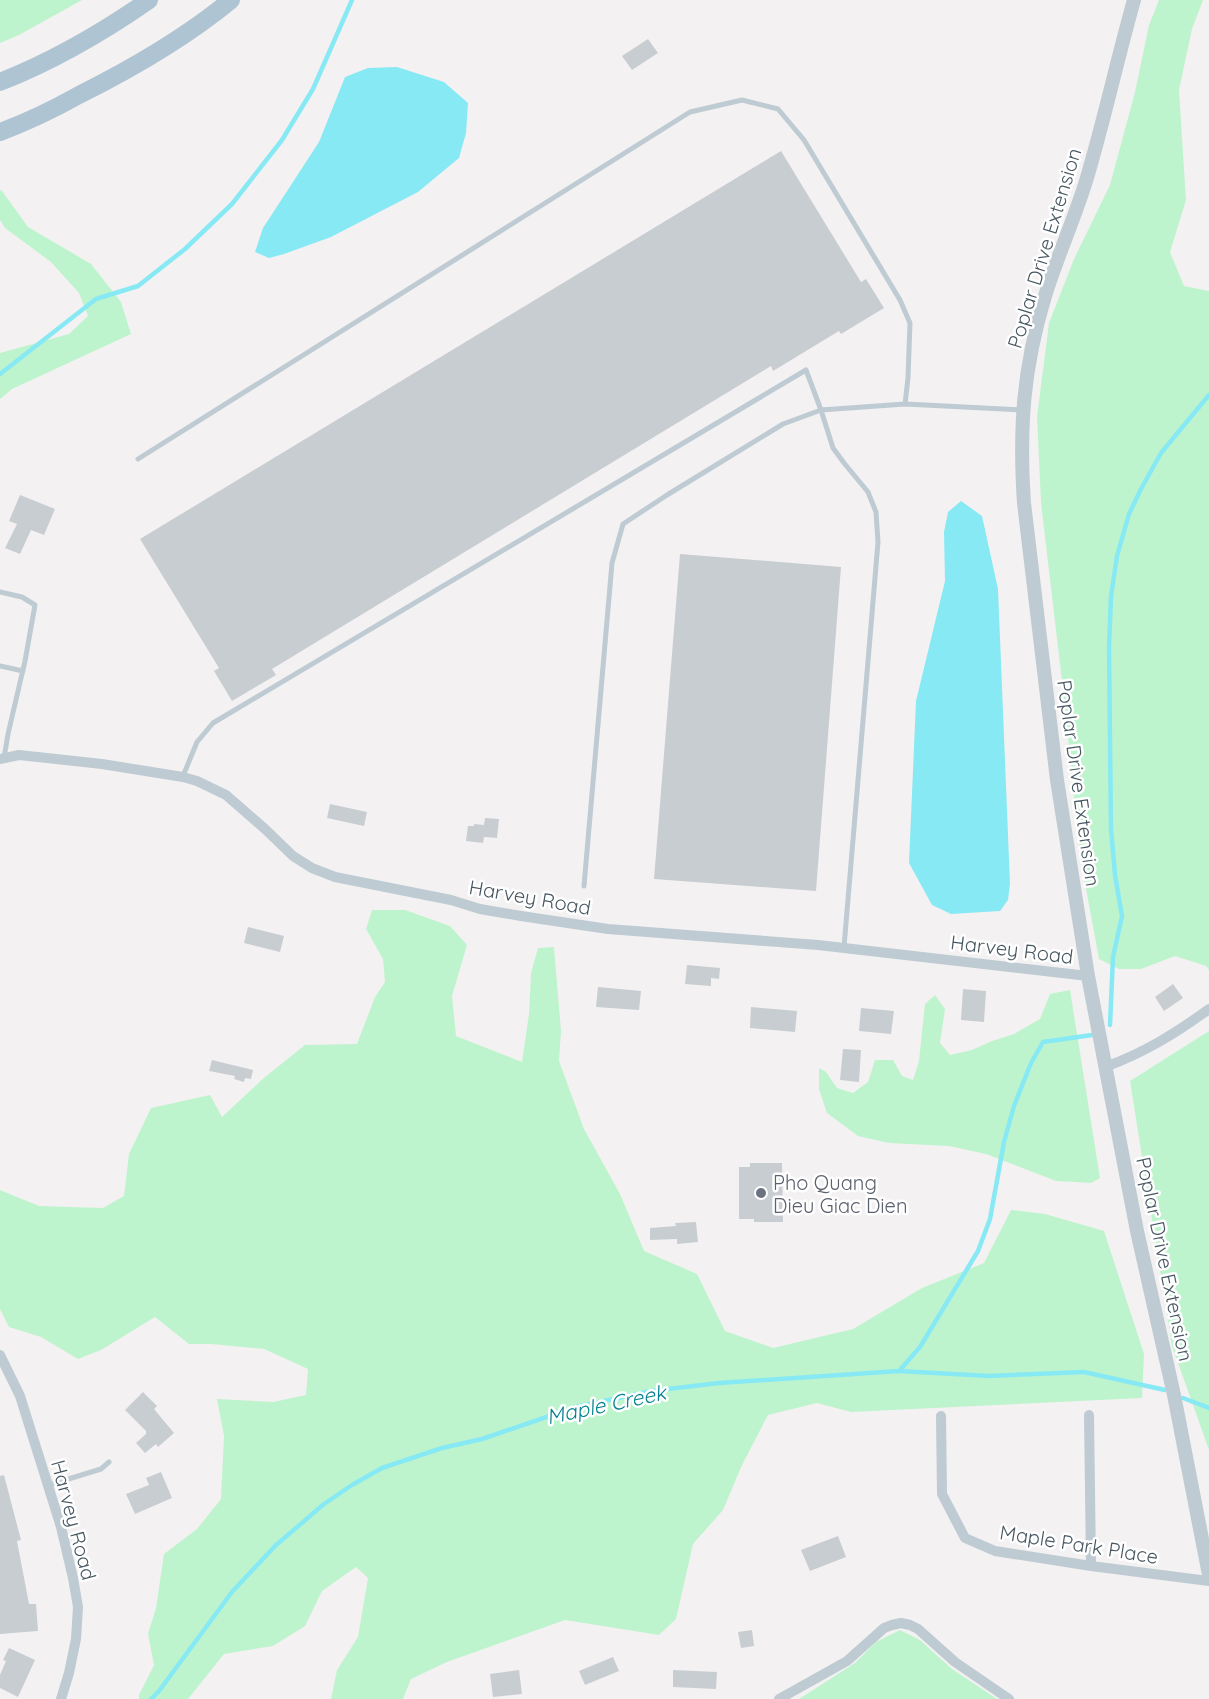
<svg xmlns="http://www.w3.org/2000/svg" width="1209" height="1699" viewBox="0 0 1209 1699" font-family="Quicksand,sans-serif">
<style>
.green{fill:#bef4cd}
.water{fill:#87e9f4}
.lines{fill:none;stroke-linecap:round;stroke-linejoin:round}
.stream{stroke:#87e9f4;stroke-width:4.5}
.building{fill:#c8cdd2}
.service{stroke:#becbd2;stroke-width:5}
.minor{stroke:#becbd2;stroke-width:10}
.tertiary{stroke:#becbd2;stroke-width:14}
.primary{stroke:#afc4d2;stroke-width:18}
.worship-dot{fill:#6b7280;stroke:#fff;stroke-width:2}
.labels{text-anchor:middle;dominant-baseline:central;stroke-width:5;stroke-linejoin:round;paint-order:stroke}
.street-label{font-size:20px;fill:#475761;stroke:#fff}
.worship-label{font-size:20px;fill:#5b616d;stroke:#fff;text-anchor:start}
.water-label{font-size:21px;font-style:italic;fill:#048290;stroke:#fff}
</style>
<rect width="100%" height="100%" fill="#f4f1f2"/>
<path class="green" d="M0 0H82L19 35 0 43Z
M1159 0H1203L1192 29 1179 90 1186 200 1170 252 1184 286 1209 291V970L1206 966 1175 956 1141 969H1119L1099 959 1080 856 1064 698 1041 503 1037 417 1049 323 1074 259 1110 185 1135 92 1149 25Z
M0 190 2 191 28 227 91 264 121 302 131 334 12 389 0 399V353L69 334 88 316 79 293 51 262 5 228 0 220Z
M372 910H405L450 926 467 945 452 996 456 1036 522 1062 529 1014 531 973 538 948 554 947 561 1031 559 1061 584 1129 620 1194 644 1251 697 1274 725 1331 773 1348 853 1329 922 1288 984 1263 1011 1210 1045 1214 1104 1231 1144 1354 1142 1398 851 1412 817 1403 768 1415 742 1465 723 1510 693 1544 676 1619 659 1635 565 1620 447 1662 411 1679 403 1699H331L337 1670 358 1637 368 1578 356 1567 322 1591 305 1626 273 1646 224 1654 188 1699H139V1695L154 1665 148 1634 156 1608 164 1554 197 1529 221 1499 224 1436 217 1399 273 1402 306 1395 308 1369 264 1349 211 1344H189L155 1317 101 1350 78 1359 41 1337 9 1327 0 1309V1190L39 1206 103 1208 124 1196 129 1154 151 1108 210 1095 222 1117 265 1077 305 1045 357 1044 375 997 385 982 383 959 366 929Z
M1070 990 1100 1178 1091 1183 1056 1181 986 1154 949 1146 889 1143 858 1136 827 1113 819 1089V1068L826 1072 837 1088 853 1093 868 1082 875 1060H893L902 1076 913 1080 919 1061 925 1004 935 995 945 1009 940 1043 950 1055 972 1050 992 1041 1014 1034 1040 1019 1050 994Z
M1209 1031V1450L1172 1346 1130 1081Z
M900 1630 920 1640 952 1669 997 1699H799L855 1663 876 1642Z"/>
<path class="water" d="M397 67 444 82 468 103 466 133 459 158 418 192 331 237 284 254 269 258 255 252 263 228 319 142 345 77 368 68Z
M961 501 982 516 998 589 1010 884 1008 900 1000 911 951 914 932 905 909 863 916 701 945 581 944 532 948 512Z"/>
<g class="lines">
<path class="stream" d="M0 374 96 299 138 286 185 249 232 204 282 140 313 89 352 0
M1110 1025 1113 957 1122 916 1115 875 1111 829 1109 647 1111 596 1117 556 1129 514 1141 489 1161 453 1209 395
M899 1371 920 1347 978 1251 990 1219 1004 1142 1014 1106 1031 1063 1043 1042 1092 1035
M1183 1398 1209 1408
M151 1699 159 1691 232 1592 275 1546 324 1504 352 1485 382 1468 442 1448 482 1439 576 1407 651 1391 719 1383 899 1371 989 1376 1084 1372 1165 1390"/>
</g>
<path class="building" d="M648 39 658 53 632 70 622 56Z
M781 151 861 282 866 279 884 308 841 334 839 331 773 371 771 366 272 669 276 675 232 701 214 671 219 668 140 539Z
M20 495 55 509 44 535 31 530 20 554 5 548 17 524 9 521Z
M680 554 841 567 816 891 654 879Z
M330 804 367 812 364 826 327 818Z
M485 818 499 819 497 838 484 837 483 843 466 841 468 826H474V824L484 825Z
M248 927 284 936 280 952 244 943Z
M687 965 720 968 719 979 711 978V986L685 984Z
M1173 984 1183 998 1164 1011 1155 997Z
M598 987 641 991 639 1010 596 1007Z
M963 989 986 991 984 1022 961 1020Z
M751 1007 797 1011 795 1032 750 1028Z
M861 1008 894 1011 891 1034 859 1031Z
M843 1049 861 1050 859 1082 840 1080Z
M212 1060 253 1070 251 1079 245 1078 244 1082 234 1079 235 1076 209 1071Z
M750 1163H782L783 1222H754V1219H739V1167H750Z
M696 1222 698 1242 677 1244V1239L650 1240V1228L676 1226 675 1223Z
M143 1392 157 1406 154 1409 174 1433 158 1447 156 1444 145 1453 136 1443 146 1434V1431L125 1410Z
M161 1472 172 1498 135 1514 126 1494 149 1485 146 1478Z
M4 1475 21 1540 17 1541 29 1604H36L38 1631 0 1634V1476Z
M838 1536 846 1557 810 1571 801 1550Z
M752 1630 754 1646 741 1648 738 1632Z
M9 1648 35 1660 18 1697 0 1688V1675L6 1661 3 1660Z
M613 1657 619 1671 585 1685 579 1671Z
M519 1670 522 1694 493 1697 490 1674Z
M673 1670 717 1672 716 1689 673 1687Z"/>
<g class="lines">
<path class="service" d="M138 459 690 112 742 100 778 109 804 140 900 300 910 323 908 378 905 404
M0 592 22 597 35 605 25 661 8 734 4 758
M0 666 23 671
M183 776 197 742 213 723 806 370 821 410 905 404 1022 410
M584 886 612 563 623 524 667 495 783 424 821 410 833 448 844 463 868 492 876 512 878 542 844 947
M49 1485 101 1469 109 1462"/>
<path class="minor" d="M0 759 19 755 102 764 183 777 197 781 226 795 265 829 293 856 312 868 335 877 451 900 480 909 521 916 608 929 818 945 1088 976
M1105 1067C1144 1053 1176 1033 1209 1009
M0 1355 20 1396 61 1527 73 1578 78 1607 76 1639 69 1673 61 1699
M1089 1415 1091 1566
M941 1416 942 1494 965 1538 995 1551 1091 1566 1209 1581
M779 1699 847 1661 884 1628 892 1625 901 1623 910 1625 918 1629 955 1662 1009 1699"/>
<path class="tertiary" d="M1134 0C1117 60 1104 121 1086 181 1074 220 1057 257 1045 296 1023 369 1019 428 1024 503L1057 780 1088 976 1137 1231 1174 1395 1209 1575"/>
<path class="primary" d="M0 82C53 61 103 32 149 0
M0 132C27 122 54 109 79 95 133 68 185 38 231 0"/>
</g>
<circle class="worship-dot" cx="761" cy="1193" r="6"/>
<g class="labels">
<g class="street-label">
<text transform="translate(1044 248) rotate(-73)">Poplar Drive Extension</text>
<text transform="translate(1079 783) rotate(82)">Poplar Drive Extension</text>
<text transform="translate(530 897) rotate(10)">Harvey Road</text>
<text transform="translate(1012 949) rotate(7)">Harvey Road</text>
<text transform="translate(1165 1259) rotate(78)">Poplar Drive Extension</text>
<text transform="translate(74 1520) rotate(75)">Harvey Road</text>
<text transform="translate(1079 1544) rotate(9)">Maple Park Place</text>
</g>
<g class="worship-label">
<text x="773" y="1182">Pho Quang<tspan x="773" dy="23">Dieu Giac Dien</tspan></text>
</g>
<g class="water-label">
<text transform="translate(606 1404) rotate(-12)">Maple Creek</text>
</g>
</g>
</svg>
